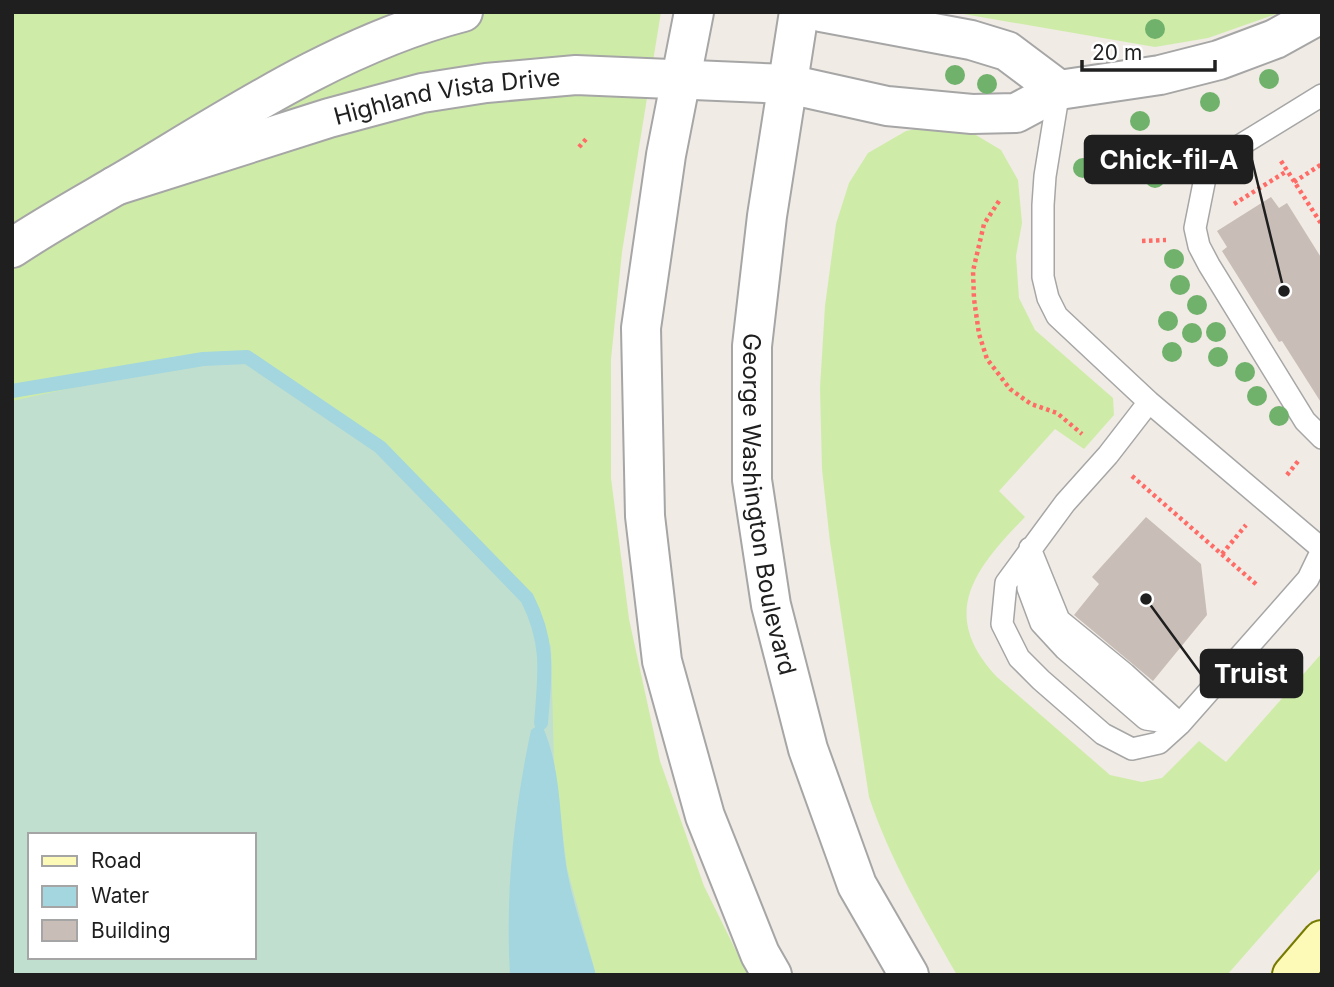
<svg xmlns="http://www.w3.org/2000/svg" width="1334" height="987" viewBox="0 0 1334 987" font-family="Inter,sans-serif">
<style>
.grass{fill:#ceeca8;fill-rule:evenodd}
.wetland{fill:#c1dfcf;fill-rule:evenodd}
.water{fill:#a3d6df}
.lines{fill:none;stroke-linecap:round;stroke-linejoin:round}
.stream{stroke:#a3d6df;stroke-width:14}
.building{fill:#c8bdb7}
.service-casing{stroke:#a6a6a6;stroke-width:24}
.minor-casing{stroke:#a6a6a6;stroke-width:42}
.tertiary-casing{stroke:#a6a6a6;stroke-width:42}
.secondary-casing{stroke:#767a01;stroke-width:42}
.path{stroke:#ff6b66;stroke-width:4.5;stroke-dasharray:3.5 3.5;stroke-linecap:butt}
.service{stroke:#fff;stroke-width:21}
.minor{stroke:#fff;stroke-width:38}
.tertiary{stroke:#fff;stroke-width:38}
.secondary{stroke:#fcfab6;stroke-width:38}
.tree{fill:#70b16c}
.labels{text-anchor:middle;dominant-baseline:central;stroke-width:5;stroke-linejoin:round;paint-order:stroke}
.street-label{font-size:24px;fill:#1f1f1f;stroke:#fff}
.leader{fill:none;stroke:#1f1f1f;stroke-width:2.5}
.callout-dot{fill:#1f1f1f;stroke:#fff;stroke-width:2.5}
.callout{fill:#1f1f1f;stroke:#1f1f1f;stroke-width:2.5}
.callout-label{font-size:26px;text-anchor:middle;font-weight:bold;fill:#fff}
</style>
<rect width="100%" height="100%" fill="#f0ebe4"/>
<path class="grass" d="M12 12H661L622 252 611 359V478L629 619 660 761 704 886 748 975H12ZM30 835H254V957H30Z
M952 12H1282L1208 38 1155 47Z
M936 125 971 132 1001 150 1018 180 1022 223 1016 256 1019 298 1035 330 1113 398 1114 415 1084 449 1055 429 999 491 1025 517C976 568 937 613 997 677L1110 775 1142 782 1162 778 1199 741 1226 762 1322 653V867L1227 975H957C924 917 890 860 869 797L830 542 822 469 820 388 825 306 836 224 849 183 868 153 906 131Z"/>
<path class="wetland" d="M247 357 380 447 527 598 551 646 554 762 567 868 596 975H12V401L203 359ZM30 835H254V957H30Z"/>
<path class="water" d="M541 723C562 767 559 818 566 865 572 902 586 939 596 975H510C505 894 514 810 531 730Z"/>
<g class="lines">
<path class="stream" d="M12 391 203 359 247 357 380 447 527 598C550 643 545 674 541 723"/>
</g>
<path class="building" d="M1271 197 1279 208 1287 203 1322 259V404L1282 341 1279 342 1222 251 1227 247 1217 231Z
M1146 517 1201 564 1207 615 1153 681 1074 615 1099 584 1092 577Z"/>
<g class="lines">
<defs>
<path id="service" d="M1059 90 1045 176 1043 205V277L1048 298 1057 316 1149 402 1322 549
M1322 95 1218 159 1205 178 1195 228 1199 246 1209 265 1305 421 1322 438
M1149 402 1108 455 1065 503 1006 583 1002 624 1019 658 1041 680 1103 734 1132 749 1159 743 1180 724 1308 579 1322 550
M1030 548 1028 588 1041 623 1065 649 1146 719 1180 724
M1033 556 1059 620 1125 674 1180 724"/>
<g id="minor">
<path d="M821 12 971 40 1007 51 1059 90"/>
<path id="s1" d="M115 186 329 118 422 93 486 83 576 75 788 84 887 106 972 114 1016 113 1059 90 1160 75 1219 60 1275 39 1322 13"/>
<path d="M12 248C57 218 103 194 149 166 248 106 350 41 463 12"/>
</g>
<g id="tertiary">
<path d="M694 12 666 155 641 328 645 516 662 661 705 816 760 954 772 975"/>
<path id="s2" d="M799 12 767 216 752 346V480L771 605 808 749 857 885 909 975"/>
</g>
<path id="secondary" d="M1292 975 1322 940"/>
</defs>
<use href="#service" class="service-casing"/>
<use href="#minor" class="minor-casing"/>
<use href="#tertiary" class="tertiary-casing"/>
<use href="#secondary" class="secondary-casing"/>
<path class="path" d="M579 147 587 138
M1281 161 1322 225
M1294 182 1322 164
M999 201 984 224 973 271 974 299 979 334 987 359 1010 389 1031 404 1057 413 1082 434
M1234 204 1287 171
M1142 241 1166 240
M1287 475 1299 460
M1132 476 1257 585
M1222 554 1246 525"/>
<use href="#service" class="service"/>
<use href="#minor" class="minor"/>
<use href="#tertiary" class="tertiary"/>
<use href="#secondary" class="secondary"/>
</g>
<g class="tree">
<circle cx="1155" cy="29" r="10"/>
<circle cx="955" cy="75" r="10"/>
<circle cx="1269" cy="79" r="10"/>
<circle cx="987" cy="84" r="10"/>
<circle cx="1210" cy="102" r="10"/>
<circle cx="1140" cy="121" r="10"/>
<circle cx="1083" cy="168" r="10"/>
<circle cx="1155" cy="178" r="10"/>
<circle cx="1174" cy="259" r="10"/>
<circle cx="1180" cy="285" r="10"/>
<circle cx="1197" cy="305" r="10"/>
<circle cx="1168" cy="321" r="10"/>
<circle cx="1216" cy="332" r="10"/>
<circle cx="1192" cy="333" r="10"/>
<circle cx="1172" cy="352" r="10"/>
<circle cx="1218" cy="357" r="10"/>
<circle cx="1245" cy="372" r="10"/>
<circle cx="1257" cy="396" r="10"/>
<circle cx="1279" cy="416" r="10"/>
</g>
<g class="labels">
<g class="street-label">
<text stroke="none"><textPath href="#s1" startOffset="345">Highland Vista Drive</textPath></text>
<text stroke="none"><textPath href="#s2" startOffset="497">George Washington Boulevard</textPath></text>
</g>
</g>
<path class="leader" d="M1284 291L1252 160M1146 599L1201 674"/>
<g class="callout-dot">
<circle cx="1284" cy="291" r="7"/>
<circle cx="1146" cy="599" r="7"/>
</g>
<g class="callout">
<rect x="1085" y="136" width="167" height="47" rx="7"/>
<rect x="1201" y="650" width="101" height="47" rx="7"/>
</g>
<g class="callout-label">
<text x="1169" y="169">Chick-fil-A</text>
<text x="1251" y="683">Truist</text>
</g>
<rect width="1334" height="987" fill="none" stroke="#1f1f1f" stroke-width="28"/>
<rect x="28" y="833" width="228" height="126" fill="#ffffff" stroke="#a5a5a5" stroke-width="2"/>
<rect x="42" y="856" width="35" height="10" fill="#fcfab6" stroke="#a5a5a5" stroke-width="2"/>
<text x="91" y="868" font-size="21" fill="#1f1f1f">Road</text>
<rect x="42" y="886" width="35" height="21" fill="#a3d6df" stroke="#a5a5a5" stroke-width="2"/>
<text x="91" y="903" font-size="21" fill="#1f1f1f">Water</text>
<rect x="42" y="920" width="35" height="21" fill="#c8bdb7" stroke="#a5a5a5" stroke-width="2"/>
<text x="91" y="938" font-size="21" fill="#1f1f1f">Building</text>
<path d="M1082 60v10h133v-10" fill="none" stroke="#1f1f1f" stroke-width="3.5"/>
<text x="1092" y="60" font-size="21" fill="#1f1f1f" stroke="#ffffff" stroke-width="5" paint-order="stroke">20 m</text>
</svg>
